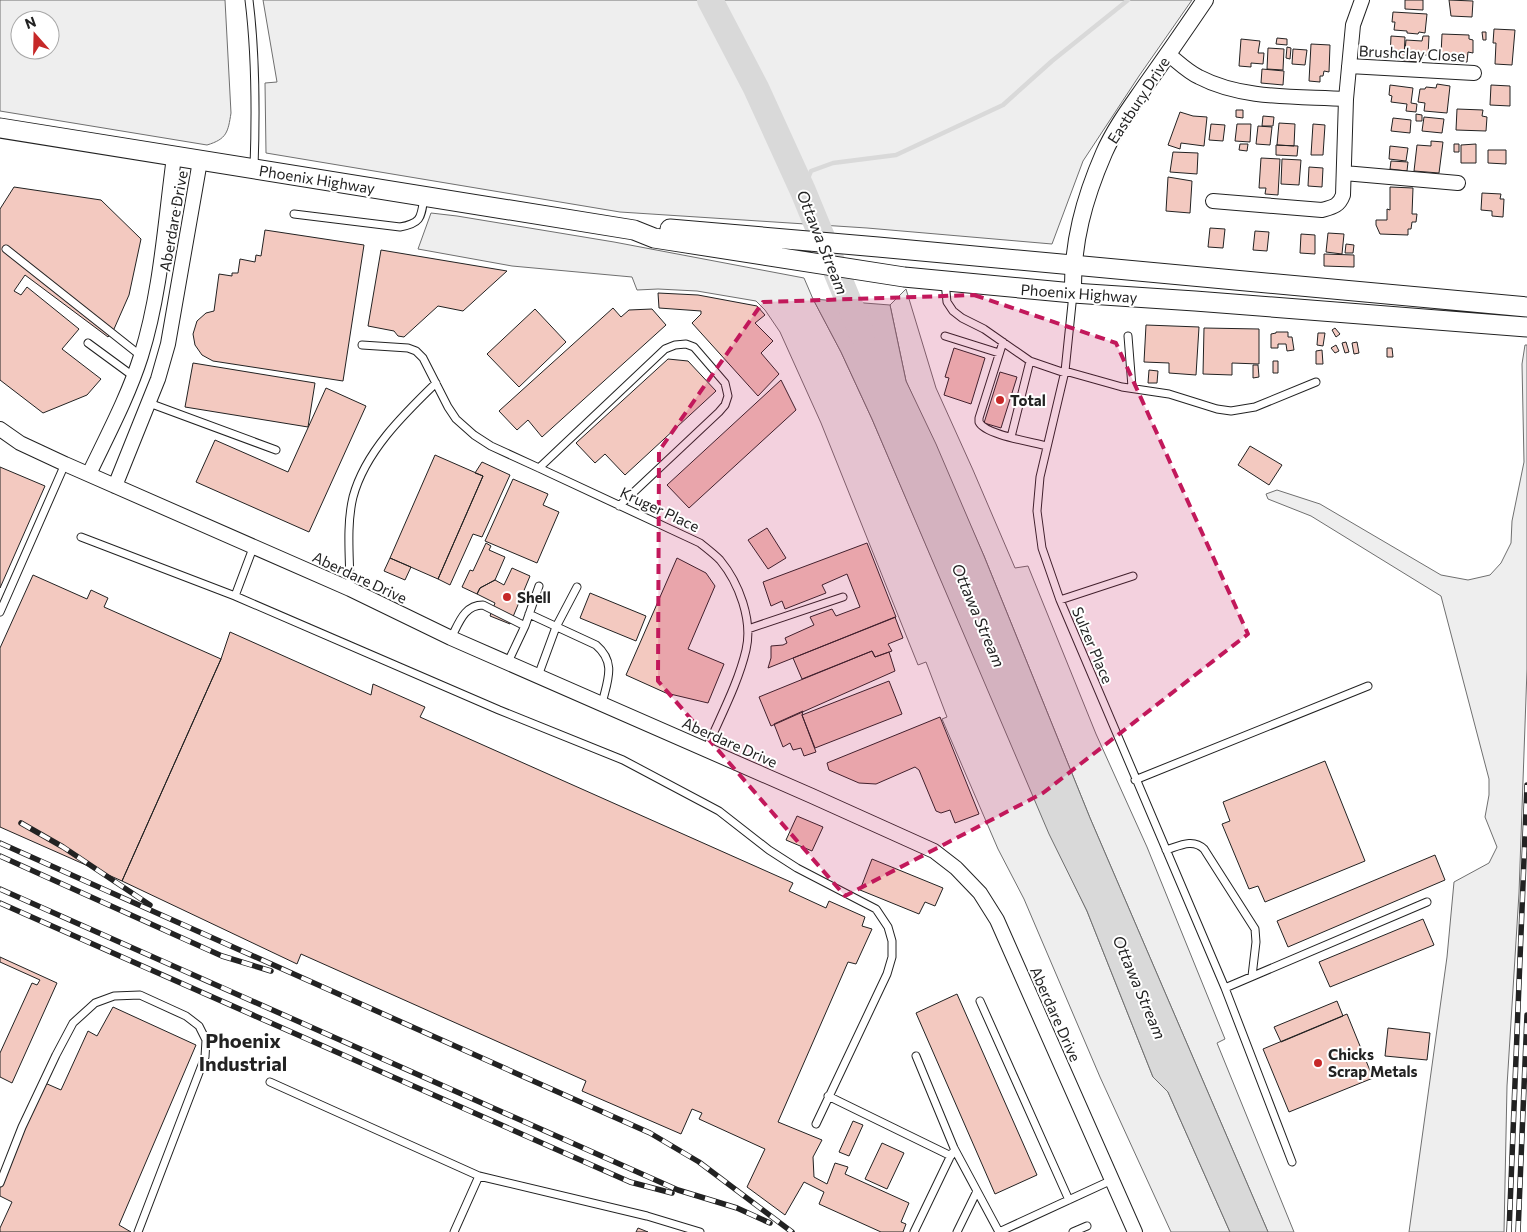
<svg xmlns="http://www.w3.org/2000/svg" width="1527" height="1232" viewBox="0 0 1527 1232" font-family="Commissioner,sans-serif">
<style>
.green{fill:#eee;stroke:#6f6f6f;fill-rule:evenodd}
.water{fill:#d9d9d9;stroke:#6f6f6f}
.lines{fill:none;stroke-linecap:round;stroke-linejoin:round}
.stream{stroke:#d9d9d9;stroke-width:4.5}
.river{stroke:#d9d9d9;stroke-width:26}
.building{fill:#f3c9c0;stroke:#222}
.service-casing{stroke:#222;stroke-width:9}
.minor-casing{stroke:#222;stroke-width:16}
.tertiary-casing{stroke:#222;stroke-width:18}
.secondary-casing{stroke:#222;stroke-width:21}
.service{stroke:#fff;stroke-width:7}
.minor{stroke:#fff;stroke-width:14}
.tertiary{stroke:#fff;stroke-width:16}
.secondary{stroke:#fff;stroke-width:19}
.rail-casing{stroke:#222;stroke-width:5.5}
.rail{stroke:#fff;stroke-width:4;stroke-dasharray:11;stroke-linecap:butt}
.marked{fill:#c2185b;fill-opacity:0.2;stroke:#c2185b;stroke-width:4;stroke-dasharray:10 6;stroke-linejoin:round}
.poi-dot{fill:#c62828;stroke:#fff;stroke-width:2}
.labels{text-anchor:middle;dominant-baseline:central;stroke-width:4;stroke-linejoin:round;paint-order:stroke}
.street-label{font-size:15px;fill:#222;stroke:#fff}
.poi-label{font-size:15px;font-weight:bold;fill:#222;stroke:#fff;text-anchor:start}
.water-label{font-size:16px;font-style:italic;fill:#222;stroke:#fff}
.district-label{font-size:20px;font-weight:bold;fill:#222;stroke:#fff}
</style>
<rect width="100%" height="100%" fill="#fff"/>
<path class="green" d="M0 0H225L231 113C228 132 227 139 207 145L0 111ZM20 20H50V50H20Z
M263 0H1192L1139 76 1083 161 1052 244 867 228 620 212 266 153 265 83 277 82Z
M431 213 457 216 614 242 804 278 813 299 841 352 872 419 1051 836 1087 911 1153 1077 1168 1092 1230 1232H1171L1100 1077 1024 899 998 849 942 719 947 717 926 662 918 665 821 423 780 332 765 310 756 301 697 291 658 289 637 290 632 277 512 266 418 249Z
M906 289 936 388 973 470 1015 568 1028 566 1096 734 1147 847 1225 1039 1217 1043 1294 1232H1268L1090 818 984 556 906 381 890 305Z
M1525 345H1527V669L1519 893 1507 1086 1504 1232H1409L1447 957 1454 882 1489 863 1497 847 1485 817 1489 795V779L1441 596 1311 516 1268 499 1266 494 1277 490 1320 504 1441 575 1468 580 1490 575 1501 563 1511 543 1512 521 1524 462 1522 364Z"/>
<path class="water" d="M813 299 890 305 906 381 936 444 984 556 1090 818 1268 1232H1230L1168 1092 1153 1077 1087 911 1049 834 872 419 841 352Z"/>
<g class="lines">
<path class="stream" d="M803 191 811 171 833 163 896 155 1003 105 1052 61 1128 0"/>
<path class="river" d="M710 0 756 88 803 191 862 334"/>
</g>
<path class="building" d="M1405 0H1423V10L1405 9Z
M1449 0 1473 1 1472 17 1451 16Z
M1393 12 1427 14 1425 33 1419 32 1418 34 1407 33V31L1394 30 1395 22H1392Z
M1494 29 1515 30 1512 65 1495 64 1496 43H1493Z
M1482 32H1486V40H1483Z
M1442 34 1469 35V39L1473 40V53L1468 52 1467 62 1443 61 1444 55H1441Z
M1391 36 1405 37 1404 59 1390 58Z
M1423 36H1429L1428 55H1420L1419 62 1404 61 1406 40 1422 41Z
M1277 38 1287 39V45L1276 44Z
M1241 39 1260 41 1258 53H1264L1263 64 1251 63V67L1239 66Z
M1311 44 1330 45 1329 72 1324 71 1323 76H1320V82L1309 81Z
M1287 47 1291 48 1290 59 1286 58Z
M1268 48 1284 49 1283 70 1267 69Z
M1293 49 1307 50 1305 65 1292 64Z
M1262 69 1284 71 1283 85 1261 83Z
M1437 84 1450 86 1447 113 1424 111 1425 103 1418 102 1420 89H1425L1426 87 1436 88Z
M1390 85 1413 88 1411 103 1417 104 1416 112 1406 111 1407 104 1391 102 1392 96 1389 95Z
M1491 85 1510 86V106L1490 105Z
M1457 109 1483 110 1482 116 1487 117 1486 131 1456 130Z
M1236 110H1243V118L1236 117Z
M1180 112 1193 116 1207 117 1204 146 1181 143 1180 149 1168 145Z
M1416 114 1422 115V121H1416Z
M1263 116 1274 117 1273 126H1262Z
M1424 117 1444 119 1442 133 1422 131Z
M1393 118 1411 120 1410 133 1391 131Z
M1279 123 1295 124 1294 146 1277 145Z
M1211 124 1225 125 1223 141 1209 140Z
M1237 124H1251L1250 142 1235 141Z
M1313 124 1325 125 1323 155H1311Z
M1258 126 1272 127 1270 145 1256 144Z
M1431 141 1443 142 1439 173 1414 171 1417 145 1431 146Z
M1240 144H1248L1247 151 1239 150Z
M1454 144H1459V152H1454Z
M1476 144V163H1461V145Z
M1276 145 1298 146 1297 156 1276 155Z
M1390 146 1408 148 1406 161 1389 159Z
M1488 150H1506V164L1488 163Z
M1173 152 1198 153 1197 174 1170 172Z
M1261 158 1280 159 1278 195 1265 194 1266 188H1259Z
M1282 159 1301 160 1299 185 1281 184Z
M1391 161 1408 162 1407 171 1390 169Z
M1309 167 1323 168 1322 187 1308 186Z
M1168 177 1192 181 1190 213 1166 211Z
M14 187 101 200 141 239 129 295 114 329 108 337 25 275 14 291 21 295 27 287 79 329 62 349 101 379 87 395 43 413 0 380V209Z
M1390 187 1413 188 1412 214H1417L1416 222H1412L1411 229H1408V235L1380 234 1376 225V220H1387V209L1390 210Z
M1482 193 1501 194 1500 199H1504L1503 217 1492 216V211L1481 210Z
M1210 228 1225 229 1223 248 1208 247Z
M265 230 364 245 343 381 213 361 202 355 195 345 193 334 197 321 206 313 214 311 219 274 232 276V273H238L240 259 255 262 256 255 261 256Z
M1255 231 1269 232 1267 251 1253 250Z
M1328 233 1344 234 1342 254 1326 252Z
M1301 234 1315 235V254L1300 253Z
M1346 244 1354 245 1353 253H1345Z
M381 250 507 271 463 311 438 306 404 337 398 336 394 331 368 326Z
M1324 254 1354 255V267L1324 266Z
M658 293 698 295 757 306 765 315 755 323 773 341 761 353 779 374 758 396 692 323 701 314V311L659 308Z
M613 308 621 317 629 310 652 309 666 325 542 437 528 420 517 430 499 411Z
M535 309 566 342 519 387 487 354Z
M1146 325 1199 327 1196 375 1169 373V363L1144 362Z
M1204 328 1259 329V364L1232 363V375L1203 374Z
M1335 328 1340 334 1336 337 1332 330Z
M1276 332H1288V337H1292L1294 350 1287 351 1286 344H1278V348H1271V334L1276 333Z
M1318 333H1325L1323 346 1317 345Z
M1346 342 1349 352 1345 353 1342 343Z
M1357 342 1359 353 1354 354 1352 343Z
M1336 345 1339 351 1335 353 1331 348Z
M954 348 985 358 971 404 944 395 949 378 945 377Z
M1387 348H1392L1393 357H1387Z
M1322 350 1323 364H1316V351Z
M668 359 688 361 716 391 625 475 605 454 595 463 576 443Z
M1273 361H1278V373H1273Z
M193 363 315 383 308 427 185 407Z
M1253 365H1258L1259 377 1253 378Z
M1149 370 1158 371 1157 383H1148Z
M1000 372 1017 377 1001 428 984 423Z
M781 380 796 410 689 508 667 485Z
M326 388 366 406 309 532 196 482 215 440 288 472Z
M1250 446 1282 465 1269 485 1238 465Z
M435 455 483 476 438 579 390 558Z
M482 462 510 475 482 537 473 534 450 585 438 579 483 476 475 473Z
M0 467 45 486 0 588Z
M513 479 548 494 543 505 559 512 537 563 485 541Z
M767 528 786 558 768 569 748 540Z
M486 543 491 546 489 550 505 557 495 580 480 588 477 594 462 587 470 570 473 571Z
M867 543 896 617 768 668 771 658V646L783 645 787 643 785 638 814 625 810 617 832 609 836 616 860 607 847 574 822 585 826 593 785 609 782 601 771 606 763 582Z
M390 558 411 567 405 580 384 571Z
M677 558 706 573 715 586 688 649 724 664 708 703 666 693 626 675Z
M512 568 530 576 510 624 490 616 495 603 477 594 480 588 495 580 504 585Z
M33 575 87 599 91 590 108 598 104 607 221 659 122 881 0 827V648Z
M590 593 646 616 636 641 580 618Z
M895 617 903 638 888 644 892 651 875 657 872 651 802 679 793 658Z
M230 632 371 695 373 684 425 707 420 717 793 883 789 891 826 908 829 901 865 917 862 926 872 929 856 964 848 962 778 1122 822 1140 813 1157 814 1177 827 1184 835 1163 848 1167 845 1174 909 1203 901 1222 906 1224 903 1232H881L819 1204 824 1192 804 1182 785 1215 747 1187 765 1149 699 1119 702 1113 692 1109 681 1134 582 1091 586 1081 301 954 297 964 122 881 221 659Z
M872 651 875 657 889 652 895 671 771 726 759 697Z
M889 681 902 714 815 748 802 715Z
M803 711 802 715 816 752 804 756 801 748 793 750 790 743 783 747 774 724Z
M940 717 979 814 955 823 950 810 941 813 936 811 919 770 915 767 876 784 859 783 829 770 827 763Z
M1325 761 1365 861 1265 902 1258 886 1249 889 1222 824 1230 821 1223 802Z
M797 816 823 827 812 851 786 840Z
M1435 855 1445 880 1288 947 1277 921Z
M872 859 943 888 935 906 925 902 919 914 860 890Z
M1423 919 1434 945 1330 987 1319 962Z
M0 957 57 983 12 1083 0 1077V1053L32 983 37 985 40 980 0 962Z
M957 994 1037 1175 995 1194 916 1013Z
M1337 1001 1343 1016 1281 1042 1274 1027Z
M113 1007 196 1045 119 1225 131 1232H0V1228L12 1202 0 1196V1185L45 1083 61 1090 88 1031 97 1036Z
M1347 1014 1373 1078 1289 1112 1263 1049Z
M1388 1028 1430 1033 1427 1060 1385 1056Z
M853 1121 863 1125 849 1156 839 1152Z
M882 1143 904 1153 887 1189 865 1179Z
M638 1228 648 1232H636Z"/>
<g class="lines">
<defs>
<path id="service" d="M249 0C256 56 256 112 254 168
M294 214 400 227C422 223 421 217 424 197
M6 249 141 356
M945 282 947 302 953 311 962 318 984 329 1030 361 1065 373
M1073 294 1065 371 1040 477 1037 511 1042 548 1060 600 1225 988 1292 1162
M945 336 999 353
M1128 336 1132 387
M1003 342 979 418V422C985 435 1033 442 1047 446
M88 343 133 376
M362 345 408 348 416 351 423 358 448 407 456 419 474 435 491 446 539 468 700 543C706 548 714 554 720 560 739 583 753 620 746 650 738 684 720 717 706 750
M1065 371 1122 387 1169 394 1217 409 1231 411 1255 407 1316 382
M149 403 276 450
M1011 437 1030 361
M539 468 665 349 675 345 686 344 694 347 725 383 728 396 725 405 719 412 619 506
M81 537 235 596 499 710 623 760 719 811 769 850 797 868 876 909 888 927 892 941V957L887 974 816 1124
M350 589C350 559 346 526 353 497 365 452 403 415 436 383
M235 596 253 548
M1060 600 1133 576
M0 612 65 464
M529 614 596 645C617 663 607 681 602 704
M525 626 539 586
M748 629 843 597
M451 638C459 623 464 605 483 605L525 626 508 662
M538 676 556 627 577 587
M1135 780 1368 686
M1166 850C1179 846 1193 838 1204 849L1255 929 1256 942 1252 976
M1225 988 1427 902
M980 1001 1069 1200
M916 1056 954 1148 999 1232 1112 1180
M270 1082 479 1176 647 1216 700 1232
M828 1096 951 1156
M0 1183 22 1127 56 1055 73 1023 95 1003 114 996 140 995 186 1016 199 1026 206 1040 205 1057 138 1232
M454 1232 479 1176
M914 1232 952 1153
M957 1232 977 1191
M1073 1232 1087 1226"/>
<path id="minor" d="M1168 54C1178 62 1188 72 1199 77 1243 100 1298 96 1346 99
M1349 66 1474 73
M1344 173 1458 183
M1213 201 1322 210C1333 207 1339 206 1343 195L1346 99 1353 25 1362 0
M0 429 20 443 65 464 350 589 451 638 812 796 934 851 956 868 980 893 997 920 1135 1232
M89 474C107 436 128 397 141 356 161 292 165 223 174 157
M115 486 158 379 168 344 200 161"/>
<path id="tertiary" d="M1073 293C1072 243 1084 199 1104 153 1115 128 1131 107 1146 85 1166 57 1186 28 1205 0"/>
<path id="secondary" d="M0 128 634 230 654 238 904 277 1073 293 1195 301 1527 327
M670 229 878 247 1527 307"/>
</defs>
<use href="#service" class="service-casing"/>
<use href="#minor" class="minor-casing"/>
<use href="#tertiary" class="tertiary-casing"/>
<use href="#secondary" class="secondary-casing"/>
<use href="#service" class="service"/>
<use href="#minor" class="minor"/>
<use href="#tertiary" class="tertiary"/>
<use href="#secondary" class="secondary"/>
<defs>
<path id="rail" d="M21 823 63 847 150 905
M0 843 650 1133 699 1162 792 1232
M0 856 222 956 271 971
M0 889 678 1190 737 1208 770 1223
M0 903 630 1182 672 1193
M1509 1232 1527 785
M1518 1232 1527 1015"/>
</defs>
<use href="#rail" class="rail-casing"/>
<use href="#rail" class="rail"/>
</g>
<path class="marked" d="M974 295 1116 343 1248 634 1043 793 845 896 658 681 659 451 763 302Z"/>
<g class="poi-dot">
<circle cx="1000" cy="400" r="5"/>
<circle cx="507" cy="597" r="5"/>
<circle cx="1318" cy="1063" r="5"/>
</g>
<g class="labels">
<g class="street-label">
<text transform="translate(1412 53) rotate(3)">Brushclay Close</text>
<text transform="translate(1138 100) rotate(-57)">Eastbury Drive</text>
<text transform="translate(317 179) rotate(9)">Phoenix Highway</text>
<text transform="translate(173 221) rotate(-80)">Aberdare Drive</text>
<text transform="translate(1079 293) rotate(4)">Phoenix Highway</text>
<text transform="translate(660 509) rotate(25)">Kruger Place</text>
<text transform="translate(360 577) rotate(25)">Aberdare Drive</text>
<text transform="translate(1093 645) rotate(67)">Sulzer Place</text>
<text transform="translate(730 742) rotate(24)">Aberdare Drive</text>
<text transform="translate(1056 1014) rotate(66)">Aberdare Drive</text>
</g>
<g class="poi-label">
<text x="1010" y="400">Total</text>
<text x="517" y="597">Shell</text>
<text x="1328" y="1054">Chicks<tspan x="1328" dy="17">Scrap Metals</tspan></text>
</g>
<g class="water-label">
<text transform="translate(823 242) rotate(68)">Ottawa Stream</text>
<text transform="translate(979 615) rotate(67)">Ottawa Stream</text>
<text transform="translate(1140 987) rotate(67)">Ottawa Stream</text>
</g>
<g class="district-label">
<text x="243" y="1040">Phoenix<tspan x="243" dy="23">Industrial</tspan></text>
</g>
</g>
<g transform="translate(35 35) rotate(340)"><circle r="24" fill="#ffffff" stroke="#a7a7a7"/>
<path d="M0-4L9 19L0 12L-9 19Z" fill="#c62828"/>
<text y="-8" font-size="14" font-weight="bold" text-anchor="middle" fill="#222222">N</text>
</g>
</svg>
